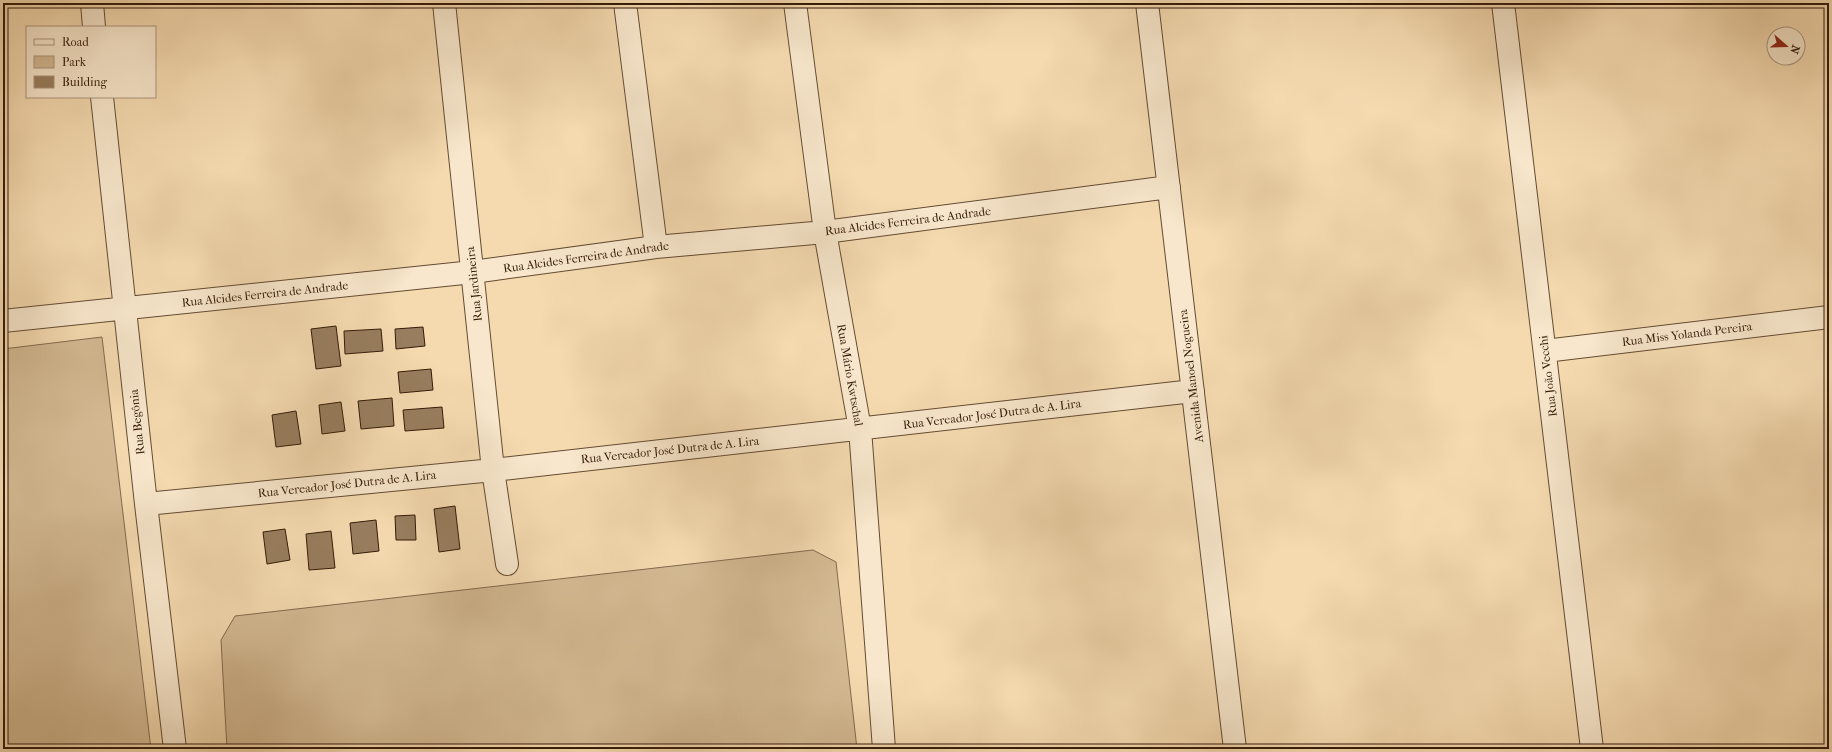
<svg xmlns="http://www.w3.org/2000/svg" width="1832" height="752" viewBox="0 0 1832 752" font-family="'IM FELL French Canon',serif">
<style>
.green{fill:#d4ba93;stroke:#846a4e}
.building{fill:#987e5f;stroke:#341b08}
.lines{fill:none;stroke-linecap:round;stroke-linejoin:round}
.minor-casing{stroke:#644b32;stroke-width:24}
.minor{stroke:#f8e7cc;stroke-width:22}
.labels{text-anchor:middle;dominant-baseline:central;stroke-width:4;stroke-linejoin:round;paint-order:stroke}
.street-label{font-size:12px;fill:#341b08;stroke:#f8e7cc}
</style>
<rect width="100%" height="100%" fill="#f5dab0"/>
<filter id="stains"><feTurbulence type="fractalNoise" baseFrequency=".005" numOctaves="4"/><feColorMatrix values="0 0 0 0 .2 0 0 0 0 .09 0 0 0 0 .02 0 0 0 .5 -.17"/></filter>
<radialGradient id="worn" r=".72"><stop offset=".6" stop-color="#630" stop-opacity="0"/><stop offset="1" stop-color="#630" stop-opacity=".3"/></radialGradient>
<path class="green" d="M102 337 151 749H3V349Z
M813 550 836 562 857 749H227L221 640 235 616Z"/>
<path class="building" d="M369 3H404L370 6Z
M336 326 341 366 316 369 311 329Z
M423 327 425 346 396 349 395 329Z
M381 329 383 351 345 354 344 331Z
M431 369 433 390 400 393 398 372Z
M392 398 394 426 361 429 358 401Z
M341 402 345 431 322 434 319 405Z
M442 407 444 428 405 431 403 410Z
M296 411 301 444 276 447 272 415Z
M455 506 460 549 439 552 434 509Z
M415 515 416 540H396L395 516Z
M376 520 379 551 353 554 350 523Z
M285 529 290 560 267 564 263 532Z
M331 531 335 568 309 570 306 534Z"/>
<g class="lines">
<defs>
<path id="minor" d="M92 3 94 27
M444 3 493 470 507 564
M625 3 656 247
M795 3 825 232 860 429 884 749
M1147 3 1235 749
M1503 3 1592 749
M102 97 146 504 175 749
M3 321 473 272 656 247 825 232 1169 187
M1545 351 1829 317
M146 504 493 470 1193 391"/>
</defs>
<use href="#minor" class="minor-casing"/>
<use href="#minor" class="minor"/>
</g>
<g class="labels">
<g class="street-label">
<text transform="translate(908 221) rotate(-7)">Rua Alcides Ferreira de Andrade</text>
<text transform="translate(586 257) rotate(-8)">Rua Alcides Ferreira de Andrade</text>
<text transform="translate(474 284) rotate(-96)">Rua Jardineira</text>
<text transform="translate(265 294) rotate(-6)">Rua Alcides Ferreira de Andrade</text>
<text transform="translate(1687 334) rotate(-7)">Rua Miss Yolanda Pereira</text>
<text transform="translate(850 375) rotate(80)">Rua Mário Kwtschal</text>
<text transform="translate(1191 376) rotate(-97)">Avenida Manoel Nogueira</text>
<text transform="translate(1548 376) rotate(-97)">Rua João Vecchi</text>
<text transform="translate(992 414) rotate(-7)">Rua Vereador José Dutra de A. Lira</text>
<text transform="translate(137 422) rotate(-96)">Rua Begônia</text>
<text transform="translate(670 450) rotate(-6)">Rua Vereador José Dutra de A. Lira</text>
<text transform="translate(347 484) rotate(-6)">Rua Vereador José Dutra de A. Lira</text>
</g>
</g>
<rect width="1832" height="752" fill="none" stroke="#f5dab0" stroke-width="16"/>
<rect x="4" y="4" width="1824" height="744" fill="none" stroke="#341b08" stroke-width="2"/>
<rect x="8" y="8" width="1816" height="736" fill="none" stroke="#341b08"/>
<rect x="26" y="26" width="130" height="72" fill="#f8e7cc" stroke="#aa957e"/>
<rect x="34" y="39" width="20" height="6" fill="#f8e7cc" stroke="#aa957e"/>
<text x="62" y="46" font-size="12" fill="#341b08">Road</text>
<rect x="34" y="56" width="20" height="12" fill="#d4ba93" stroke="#aa957e"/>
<text x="62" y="66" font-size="12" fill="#341b08">Park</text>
<rect x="34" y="76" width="20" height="12" fill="#987e5f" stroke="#aa957e"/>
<text x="62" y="86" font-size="12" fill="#341b08">Building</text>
<g transform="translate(1786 46) rotate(110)"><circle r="19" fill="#f8e7cc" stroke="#aa957e"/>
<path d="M0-3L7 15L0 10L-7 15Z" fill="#8f2418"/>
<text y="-6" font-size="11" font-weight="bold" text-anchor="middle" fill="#341b08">N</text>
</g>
<rect width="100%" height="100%" filter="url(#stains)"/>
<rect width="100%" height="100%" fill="url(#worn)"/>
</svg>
